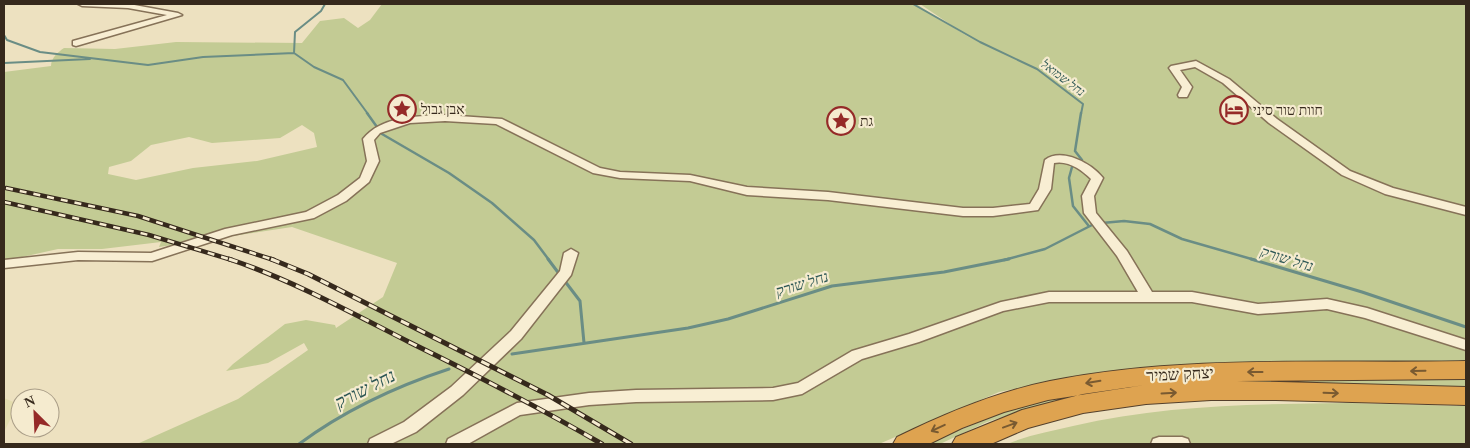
<svg xmlns="http://www.w3.org/2000/svg" width="1470" height="448" viewBox="0 0 1470 448" font-family="'Times New Roman',Heebo,serif">
<style>
.farmland{fill:#e3dcad}
.green{fill:#c3cb94;fill-rule:evenodd}
.lines{fill:none;stroke-linecap:round;stroke-linejoin:round}
.stream-far2{stroke:#6a8d85;stroke-width:2}
.stream-far1{stroke:#6a8d85;stroke-width:2.5}
.stream{stroke:#6a8d85;stroke-width:3}
.minor-casing{stroke:#867258;stroke-width:3}
.highway-casing{stroke:#54402c;stroke-width:2}
.minor{fill:#f8eed3;fill-rule:evenodd}
.highway{fill:#dea350;fill-rule:evenodd}
.rail-far1-casing{stroke:#36291c;stroke-width:4.5}
.rail-casing{stroke:#36291c;stroke-width:5}
.rail-far1{stroke:#f5ebcf;stroke-width:2.5;stroke-dasharray:7;stroke-linecap:butt}
.rail{stroke:#f5ebcf;stroke-width:3;stroke-dasharray:9;stroke-linecap:butt}
.oneway{stroke:#795a31}
.labels{text-anchor:middle;dominant-baseline:central;stroke-width:4.5;stroke-linejoin:round;paint-order:stroke}
.far-water-label{font-size:12px;font-style:italic;fill:#2c5654;stroke:#f5ebcf}
.poi-label{font-size:14px;fill:#36291c;stroke:#f5ebcf;text-anchor:start}
.water-label{font-size:15px;font-style:italic;fill:#2c5654;stroke:#f5ebcf}
.near-street-label{font-size:16px;fill:#36291c;stroke:#f5ebcf}
.near-water-label{font-size:18px;font-style:italic;fill:#2c5654;stroke:#f5ebcf}
</style>
<rect width="100%" height="100%" fill="#ede1c0"/>
<path class="farmland" d="M4 398 18 404 4 432Z"/>
<path class="green" d="M382 4H916L972 39 920 4H1466V361L1169 367 1100 372 999 392 879 444H137L238 399 308 350 304 343 268 363 226 371 233 364 285 324 306 320 335 325 336 328 383 297 397 263 292 227 159 247 161 242 102 249H58L4 261V72L51 66C51 58 58 52 64 48L115 49 176 42 302 43 320 21 344 18 358 28 370 20ZM302 125 314 133 317 147 257 161 193 168 136 180 108 174 109 167 131 161 151 145 189 137 212 143 280 138Z
M1466 378V388L1370 386 1021 411 987 422 940 444H925L1029 402 1139 382Z
M1347 403 1466 406V444H1007C1029 435 1051 431 1073 426 1162 405 1255 404 1347 403Z"/>
<g class="lines">
<path class="stream-far2" d="M325 4 321 11 295 32 294 53 314 67 343 80 368 114
M913 4 980 42 1037 69 1083 104 1081 114
M4 35 7 40 40 52 148 65 203 57 294 53
M4 63 90 59"/>
<path class="stream-far1" d="M367 113 382 134 449 173 492 203 534 240 549 260
M1081 113 1075 151 1082 160 1072 167 1069 178 1073 206 1088 225
M1102 223 1124 221 1150 224 1182 239 1255 260
M1004 260 1045 249 1094 224"/>
<path class="stream" d="M548 259 560 275
M1251 259 1362 292 1466 327
M564 280 580 301 584 343
M512 354 688 328 728 319 832 286 944 272 1009 259
M299 444C345 410 394 387 449 369"/>
<defs>
<path id="minor" d="M78 4H129L178 13 182 15 76 46 73 45V41L167 15 128 8 82 6Z
M1196 61 1229 79 1277 119 1350 171 1393 188 1466 207V215L1385 194 1342 175 1269 123 1223 83 1195 67 1180 70 1192 87 1187 97H1179L1178 95 1182 87 1169 68 1171 66Z
M445 115 502 119 600 168 620 172 690 175 747 187 828 192 963 208H993L1030 204 1039 189 1045 160C1062 147 1092 164 1103 178L1094 196 1096 213 1127 251 1152 292H1192L1258 304 1327 299 1367 308 1466 340V350L1365 318 1327 309 1258 314 1192 302H1049L1003 311 919 342 862 359 802 394 773 400 636 402 589 405 520 415 468 444H446L448 439 517 403 589 393 636 390 773 388 798 383 852 351 909 334 1001 302 1049 292H1138L1117 256 1084 213 1082 196 1091 179C1082 170 1068 160 1054 163L1051 189 1038 210 993 216H963L828 200 747 195 690 181 620 178 593 173 496 124 445 121 410 123 380 133 374 140 379 161 369 182 346 201 314 218 232 235 152 261 78 260 4 268V260L78 252 151 253 225 229 306 212 338 195 360 178 367 161 363 139C381 116 418 116 445 115Z
M571 249 578 253 571 275 521 339 463 395 416 432 391 444H368L370 439 404 422 451 387 511 331 560 271 564 253Z
M1159 437H1182L1188 439 1190 444H1151L1153 439Z"/>
<path id="highway" d="M1466 361V379L1237 381 1466 387V405L1276 400H1211L1146 404 1083 413 1028 428 991 444H952L956 437 1022 410 1083 394 1145 385 1048 400 1004 412 962 428 929 444H893L897 437C946 413 996 392 1050 381 1184 354 1330 364 1466 361Z"/>
</defs>
<use href="#minor" class="minor-casing"/>
<use href="#highway" class="highway-casing"/>
<use href="#minor" class="minor"/>
<use href="#highway" class="highway"/>
<defs>
<path id="rail-far1" d="M6 188 138 216 274 260
M4 202 149 235 232 260"/>
<path id="rail" d="M229 259C292 280 352 313 411 343 476 375 540 408 602 444
M271 259 308 274 548 395 631 444"/>
</defs>
<use href="#rail-far1" class="rail-far1-casing"/>
<use href="#rail" class="rail-casing"/>
<use href="#rail-far1" class="rail-far1"/>
<use href="#rail" class="rail"/>
</g>
<defs><path id="oneway-shaft" d="M-6 0H5M1.5-3L5.5 0L1.5 3" fill="none" stroke-width="1.6" stroke-linecap="round" stroke-linejoin="round" transform="scale(1.25)"/></defs>
<g class="oneway">
<use href="#oneway-shaft" transform="translate(1418 371) rotate(179)"/>
<use href="#oneway-shaft" transform="translate(1255 372) rotate(180)"/>
<use href="#oneway-shaft" transform="translate(1093 382) rotate(171)"/>
<use href="#oneway-shaft" transform="translate(1169 393) rotate(-3)"/>
<use href="#oneway-shaft" transform="translate(1331 393) rotate(2)"/>
<use href="#oneway-shaft" transform="translate(1010 425) rotate(-20)"/>
<use href="#oneway-shaft" transform="translate(938 428) rotate(155)"/>
</g>
<defs>
<symbol id="sight-ring" viewBox="-11 -11 22 22"><circle r="9.5" fill="#f5ebcf" stroke="#952a28" stroke-width="1.5"/><path d="M0-6L1.8-2.2L6-1.7L2.9 1.2L3.7 5.4L0 3.3L-3.7 5.4L-2.9 1.2L-6-1.7L-1.8-2.2Z" fill="#952a28"/></symbol>
<symbol id="hotel-ring" viewBox="-11 -11 22 22"><circle r="9.5" fill="#f5ebcf" stroke="#952a28" stroke-width="1.5"/><path d="M-6-4.5h1.5V1H6V5H4.5V3h-9V5H-6ZM-4 0a1.8 1.8 0 1 1 3.6 0ZM.5 0V-2.5h3Q6-2.5 6 0Z" fill="#952a28"/></symbol>
</defs>
<g fill-rule="evenodd">
<use href="#sight-ring" x="386" y="93" width="32" height="32"/>
<use href="#hotel-ring" x="1218" y="94" width="32" height="32"/>
<use href="#sight-ring" x="825" y="105" width="32" height="32"/>
</g>
<g class="labels">
<g class="far-water-label">
<text transform="translate(1063 78) rotate(37)">נחל שמואל</text>
</g>
<g class="poi-label">
<text x="421" y="109">אבן גבול</text>
<text x="1253" y="110">חוות טור סיני</text>
<text x="860" y="121">גת</text>
</g>
<g class="water-label">
<text transform="translate(1287 259) rotate(17)">נחל שורק</text>
<text transform="translate(802 284) rotate(-17)">נחל שורק</text>
</g>
<g class="near-street-label">
<text transform="translate(1180 374) rotate(-3)">יצחק שמיר</text>
</g>
<g class="near-water-label">
<text transform="translate(365 389) rotate(-27)">נחל שורק</text>
</g>
</g>
<rect width="1470" height="448" fill="none" stroke="#36291c" stroke-width="10"/>
<g transform="translate(35 413) rotate(336)"><circle r="24" fill="#f5ebcf" stroke="#a99d87"/>
<path d="M0-4L9 19L0 12L-9 19Z" fill="#952a28"/>
<text y="-8" font-size="14" font-weight="bold" text-anchor="middle" fill="#36291c">N</text>
</g>
</svg>
